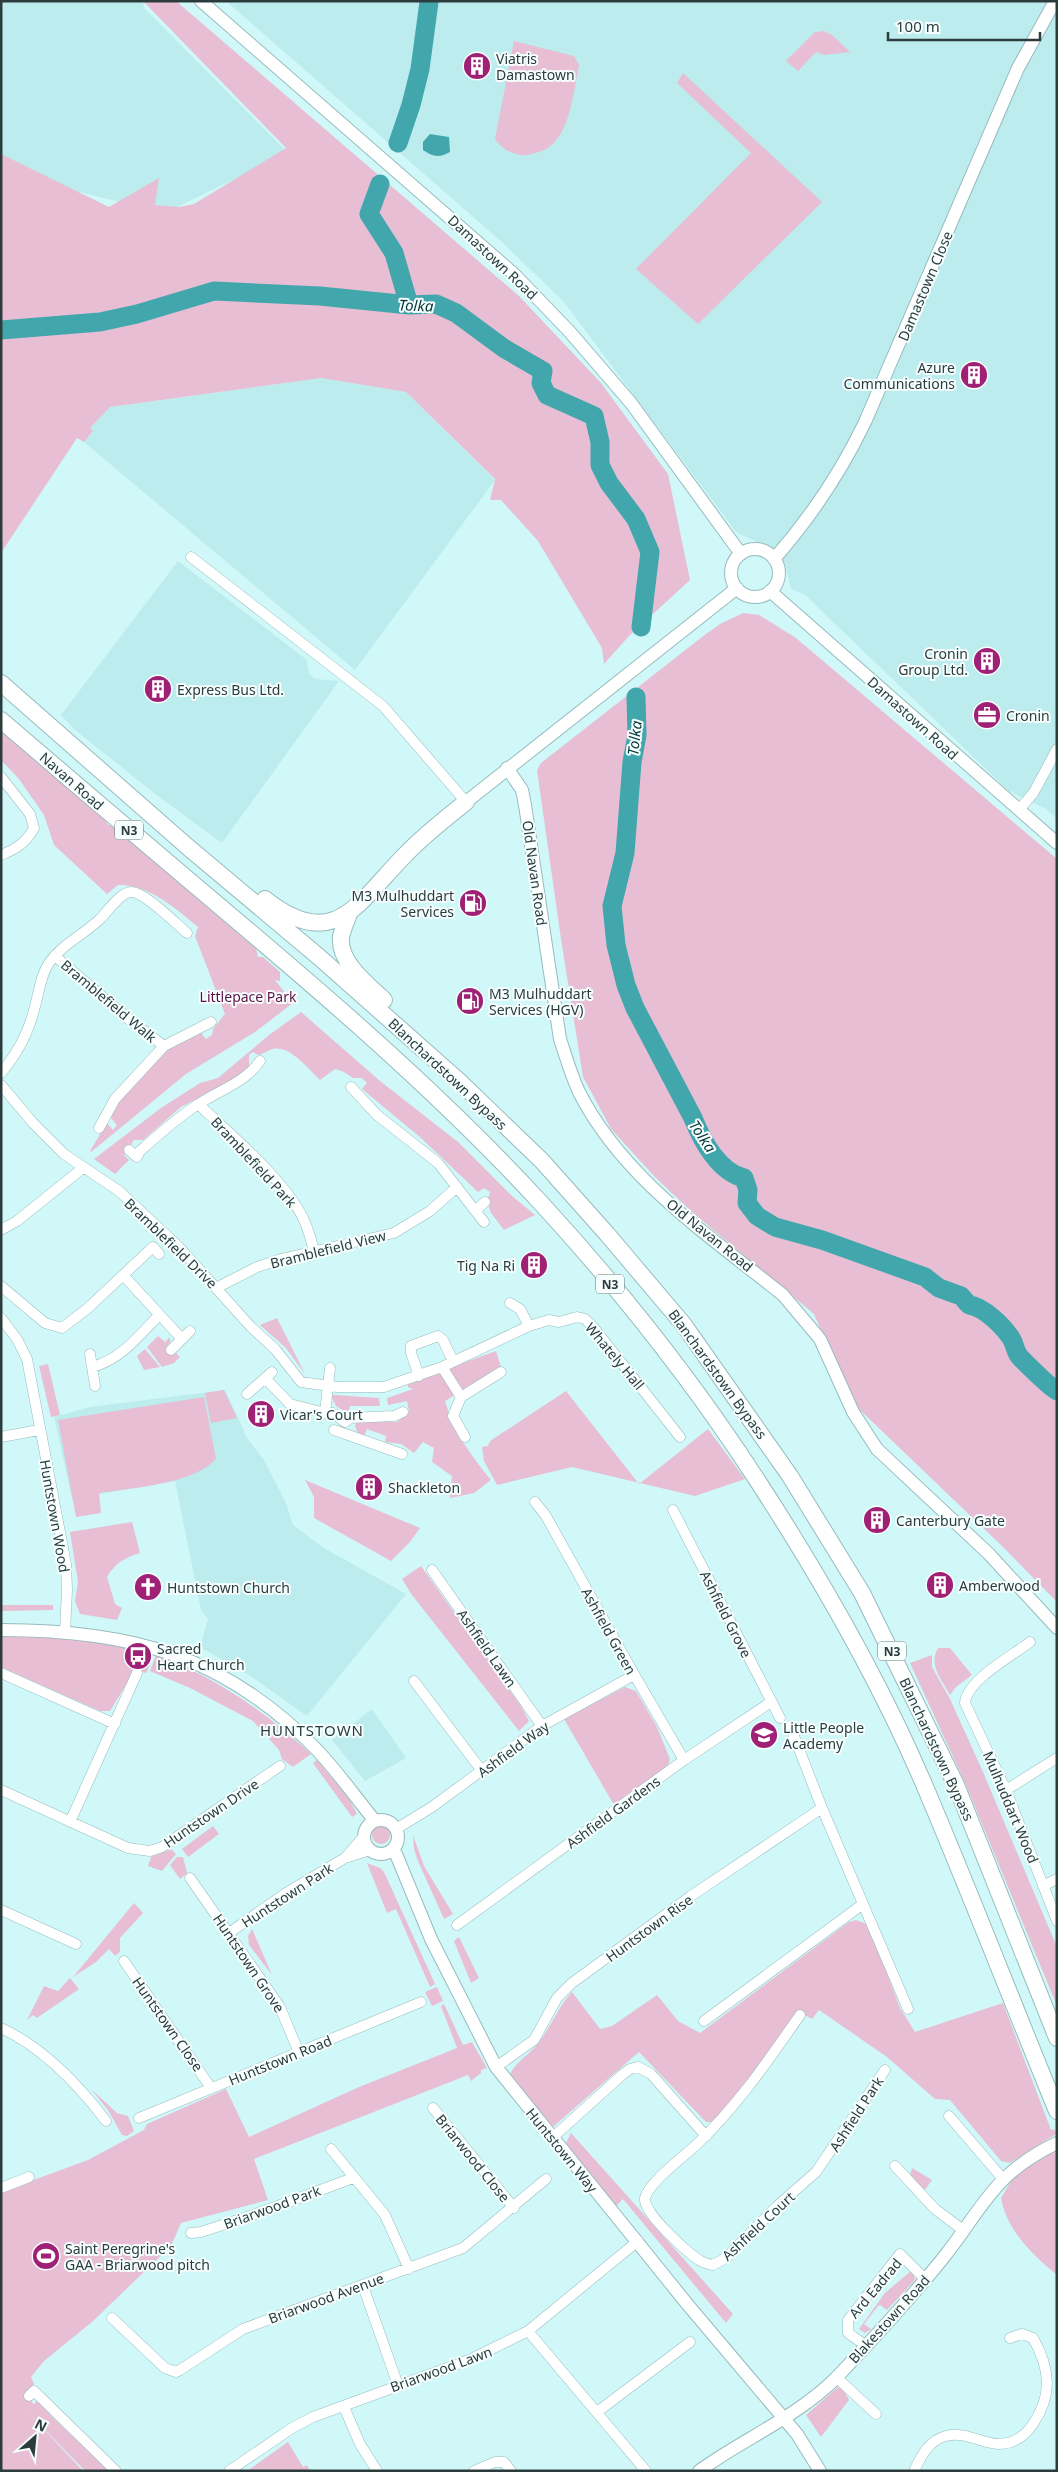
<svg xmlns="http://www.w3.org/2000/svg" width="1058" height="2472" viewBox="0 0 1058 2472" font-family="'Noto Sans',sans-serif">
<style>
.built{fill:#bcecee}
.green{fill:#e8bed4}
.water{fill:#41a7ac}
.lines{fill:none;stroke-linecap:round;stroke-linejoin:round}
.stream{stroke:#41a7ac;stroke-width:3}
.river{stroke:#41a7ac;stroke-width:19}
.minor-casing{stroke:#96bbbd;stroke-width:11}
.tertiary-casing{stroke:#96bbbd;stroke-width:14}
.trunk-casing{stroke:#96bbbd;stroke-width:18}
.minor{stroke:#fff;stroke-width:10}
.tertiary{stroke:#fff;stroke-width:12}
.trunk{stroke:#fff;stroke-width:16}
.labels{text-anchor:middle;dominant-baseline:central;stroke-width:4;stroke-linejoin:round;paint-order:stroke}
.shield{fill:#f6fefe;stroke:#697677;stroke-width:1}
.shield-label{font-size:12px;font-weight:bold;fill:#2c3c3d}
.poi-label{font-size:14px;fill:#2c3c3d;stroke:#f6fefe;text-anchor:start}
.street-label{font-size:14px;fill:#2c3c3d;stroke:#f6fefe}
.park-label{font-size:14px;fill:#601246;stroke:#f6fefe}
.water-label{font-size:15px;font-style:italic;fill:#033537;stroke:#f6fefe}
.neighbourhood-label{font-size:15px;letter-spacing:1px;fill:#2c3c3d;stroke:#f6fefe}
</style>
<rect width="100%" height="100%" fill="#d0f8f9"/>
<path class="built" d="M1 1H143L144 8 288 153 171 210 143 208 1 172Z
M226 1H1057V819L1046 809 1009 791 805 595 791 589 785 564 767 546 737 533 564 302 503 243Z
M321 378 406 392 495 480 355 670 84 442 93 431 90 428 110 407Z
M178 561 307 660 309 674 315 679 339 681 222 843 159 797 75 730 61 715Z
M225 1390 247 1438 264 1460 286 1503 293 1525 324 1548 406 1594 307 1716 251 1676 200 1647 208 1619 201 1610 175 1481 72 1499 54 1417 90 1407Z
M372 1709 406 1758 365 1781 332 1740Z"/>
<path class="green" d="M143 1H176L519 296 601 383 668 474 690 580 629 636 604 664 602 648 538 541 501 500H490L495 479 406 392 321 378 110 407 90 428 93 431 84 442 77 438 1 553V334H25L123 320 161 313 215 293 441 309 456 315 500 347 453 303 412 300 395 296 254 285H208L152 306 50 322 1 324V154L109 207 159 178 155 205 179 207 194 204 286 148Z
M824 31 832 35 850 52 824 55 816 52 798 71 786 61 815 32Z
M514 41 574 56 579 65C574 89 570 133 549 147 544 151 534 153 528 155 516 157 501 149 495 139Z
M683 73 822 202 698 324 636 269 751 153 677 83Z
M743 613 759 615 796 638 1057 859V1602L1002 1546 860 1410 846 1388 814 1314 693 1213 655 1177 611 1129 588 1086 583 1077 561 939 537 770 541 763 702 637 720 624Z
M1 731 98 810 107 824 122 831 142 848 170 875 256 949 258 957H263L280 972V981L275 980 293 1003 255 1032 186 1074 91 1152 90 1151 107 1123 113 1130 117 1125 111 1118 110 1114C131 1086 165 1039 201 1033L206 1039 212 1035 213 1029 225 1014 195 936 198 927C175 908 148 884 118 885L107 894 54 845 44 815 19 779 1 760Z
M301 1012 380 1081 458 1142 511 1195 535 1215 504 1230 491 1213 487 1201 490 1192 484 1188 478 1192 421 1138 362 1089 367 1083 362 1078H353L344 1072 335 1069 320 1080C309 1070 290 1045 273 1049 268 1050 264 1054 258 1055L253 1052 249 1055V1068L245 1074 181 1107 143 1140H134L124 1155 129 1160 115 1174 94 1159 161 1108 200 1083 218 1078 269 1035Z
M277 1318 305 1374 286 1348 260 1325Z
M158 1336 165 1342 170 1337V1342L166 1348 172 1355 175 1352 180 1357 174 1363 162 1367 147 1347Z
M145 1349 160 1367 144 1370 137 1356Z
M496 1351 501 1367 445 1401C453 1431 471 1456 491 1480L474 1493 450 1498 452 1476 432 1462 434 1448 423 1442 414 1453 401 1444 385 1442 386 1436 367 1429 364 1436 357 1432 355 1426 357 1422H397L409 1412 407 1401 388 1405 387 1398 413 1389 408 1387V1383Z
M48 1364 60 1415 51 1417 39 1366Z
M224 1390 237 1418 211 1423 205 1393Z
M566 1391 639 1484 708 1429 745 1479 695 1496 572 1467 497 1485 484 1461 482 1447 488 1446 490 1441Z
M335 1395 379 1398 380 1406H350L349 1414 336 1406 331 1396Z
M204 1397 216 1459C194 1484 131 1488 99 1493L101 1513 76 1517 58 1420Z
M305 1480 420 1528 410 1542 391 1561 314 1518V1497Z
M132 1522 140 1553C126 1557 115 1563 107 1577L115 1604 122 1608 117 1620 80 1614 75 1601 78 1582 70 1532Z
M421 1566 521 1706 529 1721 519 1731 412 1595 402 1579Z
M1 1605H53V1610L1 1611Z
M20 1635 59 1637 116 1645 134 1650 135 1661 150 1665 146 1673 135 1670 110 1711H100L1 1667V1637Z
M938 1648H950L972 1675 956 1687 950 1695C942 1680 928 1665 938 1648Z
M156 1655C216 1677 264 1711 311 1754L293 1767 282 1759 279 1750 253 1721 190 1688 150 1671Z
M932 1655V1667L950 1699 983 1772 1057 1947V2006L966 1785 910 1663Z
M625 1687 636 1691 657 1727 670 1759 667 1768 614 1805 564 1719Z
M317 1760 349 1799 357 1814 352 1817 313 1763Z
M372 1835a9 9 0 1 1 18 0a9 9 0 1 1-18 0Z
M213 1826 219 1834 188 1857 182 1849Z
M413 1835 424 1866 453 1914 444 1919 418 1861 414 1849Z
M171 1849 176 1854 162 1871 148 1866 151 1857Z
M177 1857H183L187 1873 180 1879 170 1865Z
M367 1863 380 1868 384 1872 435 1984 430 1987 396 1909 387 1913Z
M134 1903 143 1913 120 1938V1952L115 1956 109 1949 96 1962 73 1977Z
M856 1920 869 1925 900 2008 915 2032 1003 2003 1051 2130 1054 2129 1056 2134 1010 2163 1001 2161 950 2100 935 2099 887 2057 819 2010 812 2019 801 2013 722 2112 712 2122H706L639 2052 554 2126 549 2125 510 2077C510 2067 528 2055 535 2047 550 2030 557 2008 572 1992L600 2029 612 2026 657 1995 678 2021 700 2033 849 1922Z
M252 1929 272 1975 249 1945 248 1936Z
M459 1937 479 1978 471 1983 454 1941Z
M70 1978 79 1989 37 2018 33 2015 27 2020 44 1986 58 1991Z
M437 1987 443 2001 432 2006 425 1992Z
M444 2004 463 2045 472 2042 487 2068 481 2070V2073L471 2081 468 2075 254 2159 268 2200 181 2223 171 2246 92 2322 44 2361 31 2377 34 2384 26 2397 34 2404 38 2400 51 2413 50 2415 109 2471H85L25 2409 83 2471H1V2192L88 2160 144 2130 147 2124 226 2089 249 2137 359 2087 457 2048 441 2006Z
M91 2089 117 2113 128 2116 134 2131 127 2136 122 2135 108 2110Z
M571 2133 733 2314 726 2323 623 2199 616 2206 571 2153 566 2143Z
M1057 2149V2275C1032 2254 1007 2231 1001 2198L1015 2174Z
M912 2168 932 2180 924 2191 910 2176Z
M912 2270 915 2280 887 2310 880 2305 878 2306 864 2324 871 2329 865 2333 859 2329 885 2293Z
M838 2387 843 2389 849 2400 821 2437 806 2415Z
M288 2442 303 2467 307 2465 310 2471H247Z"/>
<path class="water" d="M430 134 449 137 450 152C439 158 433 157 423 150V142Z"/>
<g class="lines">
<path class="stream" d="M336 298V290"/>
<path class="river" d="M398 143 411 105 420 69 429 2
M380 184 369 214 394 253 409 305
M1 330 100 322 137 314 214 291 320 296 409 305 436 304 456 313 505 349 543 371 541 383 547 395 594 416 600 442V465L609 483 636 519 650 552 641 627
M636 697 637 735 632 762 625 853 612 906 616 945 626 985 635 1008 693 1118C702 1141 719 1172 744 1178L748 1190 747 1203 757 1216 775 1227 822 1240 925 1277 939 1288 961 1296 969 1305C984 1307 1003 1326 1011 1338 1015 1344 1015 1351 1019 1356 1023 1361 1052 1389 1057 1391"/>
<defs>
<path id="minor" d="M191 557 383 706 466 802
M1 777 30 814 34 828C26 843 16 849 1 855
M1019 810 1034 792 1057 749
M55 956 127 1018 164 1046
M1 1073C17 1054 28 1034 34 1010 39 994 40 976 49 963 62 944 85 934 101 918 108 911 121 891 132 892 146 893 175 923 187 933
M1 1085 33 1123 64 1154 119 1191 179 1247 251 1327 275 1349 301 1382 337 1387H384L442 1367 529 1326 549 1320 559 1322 577 1317 585 1319 594 1328 680 1437
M351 1087 377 1115 438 1163 484 1222
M198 1104C231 1135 283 1178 303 1218 308 1228 311 1239 314 1251
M99 1128 115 1099 164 1046 211 1022
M129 1150 137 1157 140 1151C158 1135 177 1118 197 1105 219 1090 245 1083 260 1061
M476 1210 485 1202
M1 1230 17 1221 83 1168
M123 1275 182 1339
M1 1286 45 1323 62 1328 88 1308 153 1247 159 1254
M218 1287 257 1267 281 1259 394 1233 430 1211 457 1187
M510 1303 520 1309 529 1326
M1 1318 17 1339 27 1359 66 1564 67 1590 65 1632
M171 1350 190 1331
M90 1354 95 1386
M92 1367C120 1360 139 1336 159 1315
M442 1367 461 1397 453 1416 465 1437
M330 1368 325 1413H333L345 1422 350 1418 394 1416 403 1412
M419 1376 411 1353V1346L438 1336 443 1340 453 1361
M265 1378 290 1404 325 1413
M247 1394 272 1372
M461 1397 501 1372
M334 1430 402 1454
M1 1437 39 1430
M535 1502 546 1516 635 1676 684 1760
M673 1510 780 1718
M432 1570 542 1726
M1030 1642C1012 1656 967 1680 965 1703L1006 1790 1057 1921
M1 1673 115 1724
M414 1681 482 1771
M790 1726 822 1808 908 2009
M1 1790 128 1848 150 1851 162 1847 280 1766
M1006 1790 1057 1758
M70 1822 137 1673
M396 1829 432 1807 542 1726 634 1675
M345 1858 370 1850
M190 1878 280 2007 299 2053
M1043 1886 1057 1879
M1 1910 76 1944
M457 1925 684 1760 771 1702
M229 1933 286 1893 345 1858 364 1836
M124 1961 211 2088
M800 2015C768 2061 736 2108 695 2146 683 2157 648 2183 645 2198 642 2212 687 2252 699 2260 703 2263 708 2264 713 2265L726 2258 775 2208 816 2172 885 2070
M704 2021 863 1904
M1 2028C44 2048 78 2084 106 2121
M496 2067 534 2040 557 1998 572 1983 691 1896 822 1808
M433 2108 514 2208
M949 2116 1003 2179
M139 2118 421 2002
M552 2138 622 2075 630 2069 638 2067 651 2074 706 2136
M331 2149 385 2215 409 2269
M895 2166 935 2209 963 2230
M1 2188 29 2177
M191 2233 201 2232 256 2214 353 2178
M363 2286 398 2385
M112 2318 165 2368 176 2372 180 2370 243 2329 463 2248 546 2179
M528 2331 646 2471
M865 2345 848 2333V2320L900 2254 925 2279
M836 2377 876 2414
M29 2396 34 2391 116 2471
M344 2407 360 2444 377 2471
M597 2412 690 2342
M229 2471 292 2428 313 2417 469 2360 528 2331 638 2241
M474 2471 495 2462H504L511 2471
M914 2471C921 2456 929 2440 946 2436 964 2431 981 2443 998 2444 1014 2444 1025 2436 1033 2424 1053 2395 1050 2368 1033 2338L1022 2334 1010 2338"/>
<path id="tertiary" d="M201 1 514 274 569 331 631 403 741 554
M731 573a24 24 0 1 1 48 0a24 24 0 1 1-48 0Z
M774 559C811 517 841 472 865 422L1018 68 1055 1
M770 591 1057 843
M507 768 522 790 525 805 560 1039C566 1057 571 1075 579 1092 623 1179 710 1236 783 1295L820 1339 853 1412 877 1449 989 1554 1057 1628
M466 802 737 588
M1 1630C130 1630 225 1655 317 1750 338 1772 356 1798 375 1821
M364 1837a17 17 0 1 1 34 0a17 17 0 1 1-34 0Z
M392 1850 396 1854 431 1939 496 2067 688 2305 797 2434 820 2471
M699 2471C743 2439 797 2417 836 2378 873 2339 911 2298 944 2257 984 2206 994 2173 1057 2143"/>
<path id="trunk" d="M1 683 189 848 319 957 460 1082 542 1161 607 1234 684 1325 790 1476 862 1593 956 1785 1057 2038
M1 720C64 774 128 829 191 882 312 984 433 1086 540 1202 620 1289 695 1384 759 1483 822 1580 881 1683 926 1789 971 1895 1013 2004 1057 2111
M265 899C335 955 359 901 406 854 424 835 446 818 466 802
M349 914C346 921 343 929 341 936 338 962 367 984 384 1000"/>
</defs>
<use href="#minor" class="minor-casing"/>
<use href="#tertiary" class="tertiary-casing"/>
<use href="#trunk" class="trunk-casing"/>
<use href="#minor" class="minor"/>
<use href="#tertiary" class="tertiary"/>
<use href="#trunk" class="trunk"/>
</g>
<defs>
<symbol id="building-disc" viewBox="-11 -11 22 22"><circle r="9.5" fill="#9f2175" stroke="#f6fefe"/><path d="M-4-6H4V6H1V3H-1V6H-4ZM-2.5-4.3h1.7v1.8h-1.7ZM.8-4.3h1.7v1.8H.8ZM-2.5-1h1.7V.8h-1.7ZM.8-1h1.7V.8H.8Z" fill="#fff"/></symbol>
<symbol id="office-disc" viewBox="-11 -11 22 22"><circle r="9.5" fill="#9f2175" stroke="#f6fefe"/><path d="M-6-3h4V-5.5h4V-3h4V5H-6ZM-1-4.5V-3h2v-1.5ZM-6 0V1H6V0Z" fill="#fff"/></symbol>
<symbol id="fuel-disc" viewBox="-11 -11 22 22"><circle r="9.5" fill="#9f2175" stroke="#f6fefe"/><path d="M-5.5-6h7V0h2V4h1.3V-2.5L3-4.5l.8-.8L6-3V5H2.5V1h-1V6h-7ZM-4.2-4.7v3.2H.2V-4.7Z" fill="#fff"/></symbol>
<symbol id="church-disc" viewBox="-11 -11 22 22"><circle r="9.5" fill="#9f2175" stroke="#f6fefe"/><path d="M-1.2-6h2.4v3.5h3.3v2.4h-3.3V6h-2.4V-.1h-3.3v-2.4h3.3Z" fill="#fff"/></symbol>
<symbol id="bus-disc" viewBox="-11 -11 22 22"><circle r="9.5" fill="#9f2175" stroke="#f6fefe"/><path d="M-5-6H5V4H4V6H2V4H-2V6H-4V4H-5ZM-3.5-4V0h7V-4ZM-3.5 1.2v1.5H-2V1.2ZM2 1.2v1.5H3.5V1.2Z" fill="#fff"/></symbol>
<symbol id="school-disc" viewBox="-11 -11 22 22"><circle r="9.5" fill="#9f2175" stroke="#f6fefe"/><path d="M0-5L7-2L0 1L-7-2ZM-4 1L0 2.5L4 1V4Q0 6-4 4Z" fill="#fff"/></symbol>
<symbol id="stadium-disc" viewBox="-11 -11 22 22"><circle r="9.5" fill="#9f2175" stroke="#f6fefe"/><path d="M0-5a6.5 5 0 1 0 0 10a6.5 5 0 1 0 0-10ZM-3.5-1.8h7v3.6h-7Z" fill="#fff"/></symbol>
</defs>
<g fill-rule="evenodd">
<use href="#building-disc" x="461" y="50" width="32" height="32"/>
<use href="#building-disc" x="958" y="359" width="32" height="32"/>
<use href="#building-disc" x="971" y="645" width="32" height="32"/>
<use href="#building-disc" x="142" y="673" width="32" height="32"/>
<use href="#office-disc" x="971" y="699" width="32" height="32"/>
<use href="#fuel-disc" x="457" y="887" width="32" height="32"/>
<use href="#fuel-disc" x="454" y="985" width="32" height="32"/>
<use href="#building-disc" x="518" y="1249" width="32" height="32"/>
<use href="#building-disc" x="245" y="1398" width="32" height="32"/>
<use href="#building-disc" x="353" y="1471" width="32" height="32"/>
<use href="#building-disc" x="861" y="1504" width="32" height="32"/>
<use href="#building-disc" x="924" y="1569" width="32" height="32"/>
<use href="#church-disc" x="132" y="1571" width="32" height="32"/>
<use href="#bus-disc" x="122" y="1640" width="32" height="32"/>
<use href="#school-disc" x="748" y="1719" width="32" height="32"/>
<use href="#stadium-disc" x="30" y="2240" width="32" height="32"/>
</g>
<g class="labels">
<g class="shield">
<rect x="115" y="820.5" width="28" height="19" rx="4"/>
<rect x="596" y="1274.5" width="28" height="19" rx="4"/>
<rect x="878" y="1641.5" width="28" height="19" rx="4"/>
</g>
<g class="shield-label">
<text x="129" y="830">N3</text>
<text x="610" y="1284">N3</text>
<text x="892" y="1651">N3</text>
</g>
<g class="poi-label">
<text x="496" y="58">Viatris<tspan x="496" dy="16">Damastown</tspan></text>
<text x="955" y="367" text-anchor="end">Azure<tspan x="955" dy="16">Communications</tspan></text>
<text x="968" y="653" text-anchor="end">Cronin<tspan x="968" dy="16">Group Ltd.</tspan></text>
<text x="177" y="689">Express Bus Ltd.</text>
<text x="1006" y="715">Cronin</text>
<text x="454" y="895" text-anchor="end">M3 Mulhuddart<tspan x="454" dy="16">Services</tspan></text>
<text x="489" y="993">M3 Mulhuddart<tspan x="489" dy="16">Services (HGV)</tspan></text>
<text x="515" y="1265" text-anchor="end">Tig Na Ri</text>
<text x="280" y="1414">Vicar's Court</text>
<text x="388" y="1487">Shackleton</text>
<text x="896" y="1520">Canterbury Gate</text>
<text x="959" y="1585">Amberwood</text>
<text x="167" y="1587">Huntstown Church</text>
<text x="157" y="1648">Sacred<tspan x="157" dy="16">Heart Church</tspan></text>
<text x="783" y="1727">Little People<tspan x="783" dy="16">Academy</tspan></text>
<text x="65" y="2248">Saint Peregrine's<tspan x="65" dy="16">GAA - Briarwood pitch</tspan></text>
</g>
<g class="street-label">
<text transform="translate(493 257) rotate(43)">Damastown Road</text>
<text transform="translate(925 286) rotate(-67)">Damastown Close</text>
<text transform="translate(913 718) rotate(42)">Damastown Road</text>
<text transform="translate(72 781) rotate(41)">Navan Road</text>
<text transform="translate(535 873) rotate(82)">Old Navan Road</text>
<text transform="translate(109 1001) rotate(40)">Bramblefield Walk</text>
<text transform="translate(448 1074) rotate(43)">Blanchardstown Bypass</text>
<text transform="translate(254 1162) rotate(47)">Bramblefield Park</text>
<text transform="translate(710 1235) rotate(39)">Old Navan Road</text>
<text transform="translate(171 1243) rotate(44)">Bramblefield Drive</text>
<text transform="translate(328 1249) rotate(-14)">Bramblefield View</text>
<text transform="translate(615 1356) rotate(50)">Whately Hall</text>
<text transform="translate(718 1374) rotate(54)">Blanchardstown Bypass</text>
<text transform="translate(55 1516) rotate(80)">Huntstown Wood</text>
<text transform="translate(726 1614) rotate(63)">Ashfield Grove</text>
<text transform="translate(609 1631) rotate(61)">Ashfield Green</text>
<text transform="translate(487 1648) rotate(55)">Ashfield Lawn</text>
<text transform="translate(513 1749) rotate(-36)">Ashfield Way</text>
<text transform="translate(937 1749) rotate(65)">Blanchardstown Bypass</text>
<text transform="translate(1011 1807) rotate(67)">Mulhuddart Wood</text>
<text transform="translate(613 1812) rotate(-36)">Ashfield Gardens</text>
<text transform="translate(211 1813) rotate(-34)">Huntstown Drive</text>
<text transform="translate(287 1895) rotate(-33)">Huntstown Park</text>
<text transform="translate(649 1928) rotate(-36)">Huntstown Rise</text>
<text transform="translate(249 1963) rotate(56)">Huntstown Grove</text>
<text transform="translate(168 2024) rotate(55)">Huntstown Close</text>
<text transform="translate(280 2060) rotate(-22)">Huntstown Road</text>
<text transform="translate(856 2114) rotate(-57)">Ashfield Park</text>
<text transform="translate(562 2150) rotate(51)">Huntstown Way</text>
<text transform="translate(473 2158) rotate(51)">Briarwood Close</text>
<text transform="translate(272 2207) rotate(-20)">Briarwood Park</text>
<text transform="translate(758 2226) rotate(-43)">Ashfield Court</text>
<text transform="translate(875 2288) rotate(-50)">Ard Eadrad</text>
<text transform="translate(326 2298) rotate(-20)">Briarwood Avenue</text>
<text transform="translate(889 2319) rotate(-48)">Blakestown Road</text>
<text transform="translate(441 2369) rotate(-20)">Briarwood Lawn</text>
</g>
<g class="park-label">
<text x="248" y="996">Littlepace Park</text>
</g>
<g class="water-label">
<text transform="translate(416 305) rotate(2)">Tolka</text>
<text transform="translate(634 738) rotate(-84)">Tolka</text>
<text transform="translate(703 1136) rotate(56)">Tolka</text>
</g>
<g class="neighbourhood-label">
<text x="312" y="1730">HUNTSTOWN</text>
</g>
</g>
<rect width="1058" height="2472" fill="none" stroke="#2c3c3d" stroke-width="5"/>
<g transform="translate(35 2437) rotate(27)" stroke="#f6fefe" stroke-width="4" paint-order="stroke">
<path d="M0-4L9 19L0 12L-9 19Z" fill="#2c3c3d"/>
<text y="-8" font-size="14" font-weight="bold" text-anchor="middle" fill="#2c3c3d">N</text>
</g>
<path d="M888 32v8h152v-8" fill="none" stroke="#2c3c3d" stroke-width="2.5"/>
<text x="896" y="32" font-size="15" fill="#2c3c3d" stroke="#f6fefe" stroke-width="4" paint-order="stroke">100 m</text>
</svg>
